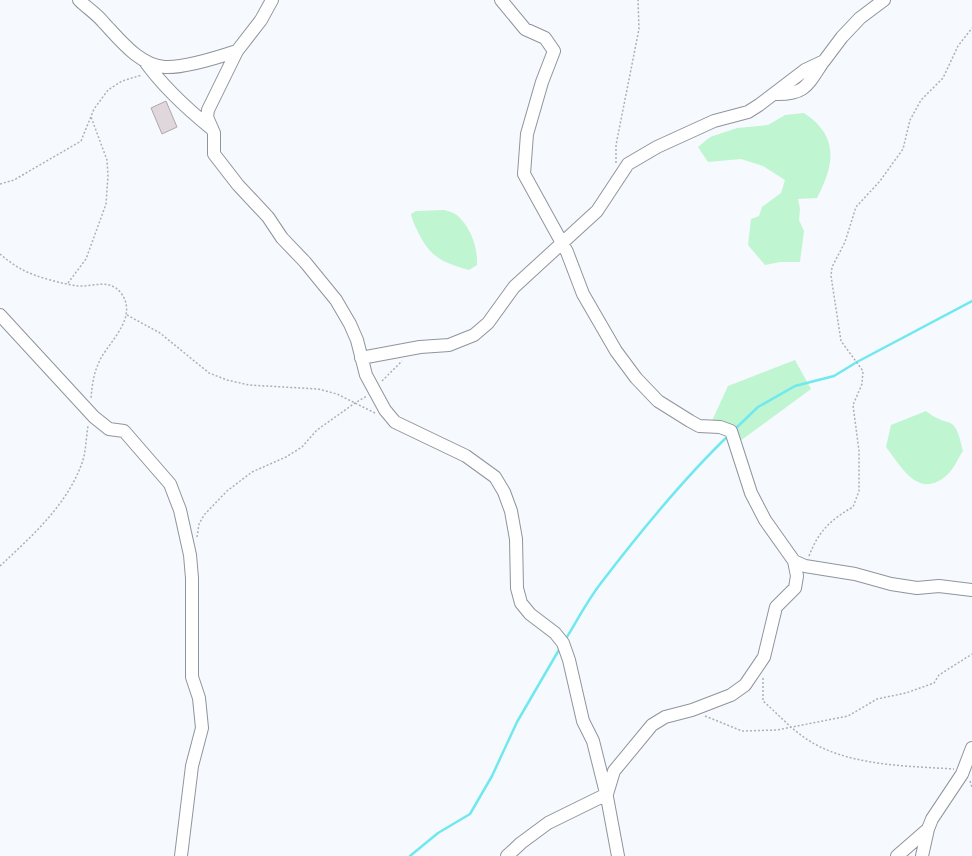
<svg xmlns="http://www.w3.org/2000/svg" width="972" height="856" viewBox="0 0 972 856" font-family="'DM Sans',sans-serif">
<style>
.green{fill:#c0f5d1}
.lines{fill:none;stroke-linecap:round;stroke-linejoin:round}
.stream{stroke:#6fe9ef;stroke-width:2.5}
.building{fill:#e0d7dd;stroke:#afa7ac}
.minor-casing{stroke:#8f959c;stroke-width:14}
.path{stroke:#aeb0b5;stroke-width:1.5;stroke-dasharray:2 2;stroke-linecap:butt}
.minor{stroke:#fff;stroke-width:12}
</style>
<rect width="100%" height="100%" fill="#f6f9fe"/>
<path class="green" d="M804 113C840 137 834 165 817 198L798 199 800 209 799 220 804 231 800 262H780L765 265 748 245 751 219 759 216 762 207 781 193 785 180 763 166 741 159 708 162 698 147 710 137 737 128 768 125 785 115Z
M444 210C448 211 455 213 458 216 471 228 478 248 477 265L469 270C444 263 431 258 419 234 416 227 412 221 411 214L416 211Z
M795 360 811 389 736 444 731 431 711 423 728 386Z
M926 411C951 431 954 410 963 451 958 458 954 469 947 475 919 500 902 468 886 447L891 425Z"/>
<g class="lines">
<path class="stream" d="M734 430 758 407 795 386 834 376 857 362 972 301
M565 640C577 621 587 601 601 583 640 532 682 480 729 435
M410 856 438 833 470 814 492 776 517 722 560 648"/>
</g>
<path class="building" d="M166 101 177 127 162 134 151 108Z"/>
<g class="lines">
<defs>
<path id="minor" d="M79 0C87 8 97 14 104 23 120 40 140 66 165 67 184 68 219 57 237 51
M272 0 261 20 237 51 208 110 207 117 214 133V154L238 185 268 217 282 238 305 262 336 300 350 324 357 340 366 375 385 410 395 422 466 456 495 477 504 492 511 511 516 539 517 588 521 603 530 614 555 633 563 643 569 660 583 721 593 741 607 797 618 856
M501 0 525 29 545 38 554 51 542 82 527 134 524 174 567 252 583 294 616 351 636 378 658 401 690 421 699 426 720 427 731 431 751 493 765 520 794 561 797 576 795 588 776 607 764 657 745 685 731 695 692 710 665 717 652 725 614 771 607 794 548 823 521 843 507 856
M144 60C163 87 186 108 212 129
M774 94C805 95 807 86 823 62
M0 315 94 417 109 429 124 431 170 484 180 510 190 555 192 578V677L199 698 202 728 192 766 181 856
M361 358 420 347 449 345 474 335 488 323 514 287 597 211 628 164 657 147 714 121 748 112 759 105 805 70 824 61 842 37 860 18 884 0
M794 561 805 566 855 574 891 584 917 588 939 586 972 590
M897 856 928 829
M922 856 928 829 932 819 962 774 972 748"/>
</defs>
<use href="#minor" class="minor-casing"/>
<path class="path" d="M616 163V145L639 29 638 0
M0 184 14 180 81 141 94 109 108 90 122 81 142 75
M0 254C7 260 15 266 23 270 36 277 63 284 78 286 94 287 109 278 121 293 138 316 112 339 101 358 94 371 92 384 91 399
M68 283 86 259 106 204 108 176 107 160 91 117
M127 315 160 333 209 373 227 380 249 385 318 389 337 394 375 413
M382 381 402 361
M197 537 199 524 204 515 227 491 252 472 286 457 302 447 317 430 355 403 367 396
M809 556C818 532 831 519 853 507L859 491V451L853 405 862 384 863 371 841 341 831 276 832 267 845 242 856 207 880 181 903 149 910 120 921 100 943 78 958 46 972 28
M0 566C32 536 67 505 82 463 86 452 86 438 88 426
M763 678V701C777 713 790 728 805 738 845 766 907 766 954 769
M705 716 742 731 777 730 848 716 877 699 906 693 934 683 939 675 972 654
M970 781 972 787"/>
<use href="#minor" class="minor"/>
</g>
</svg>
